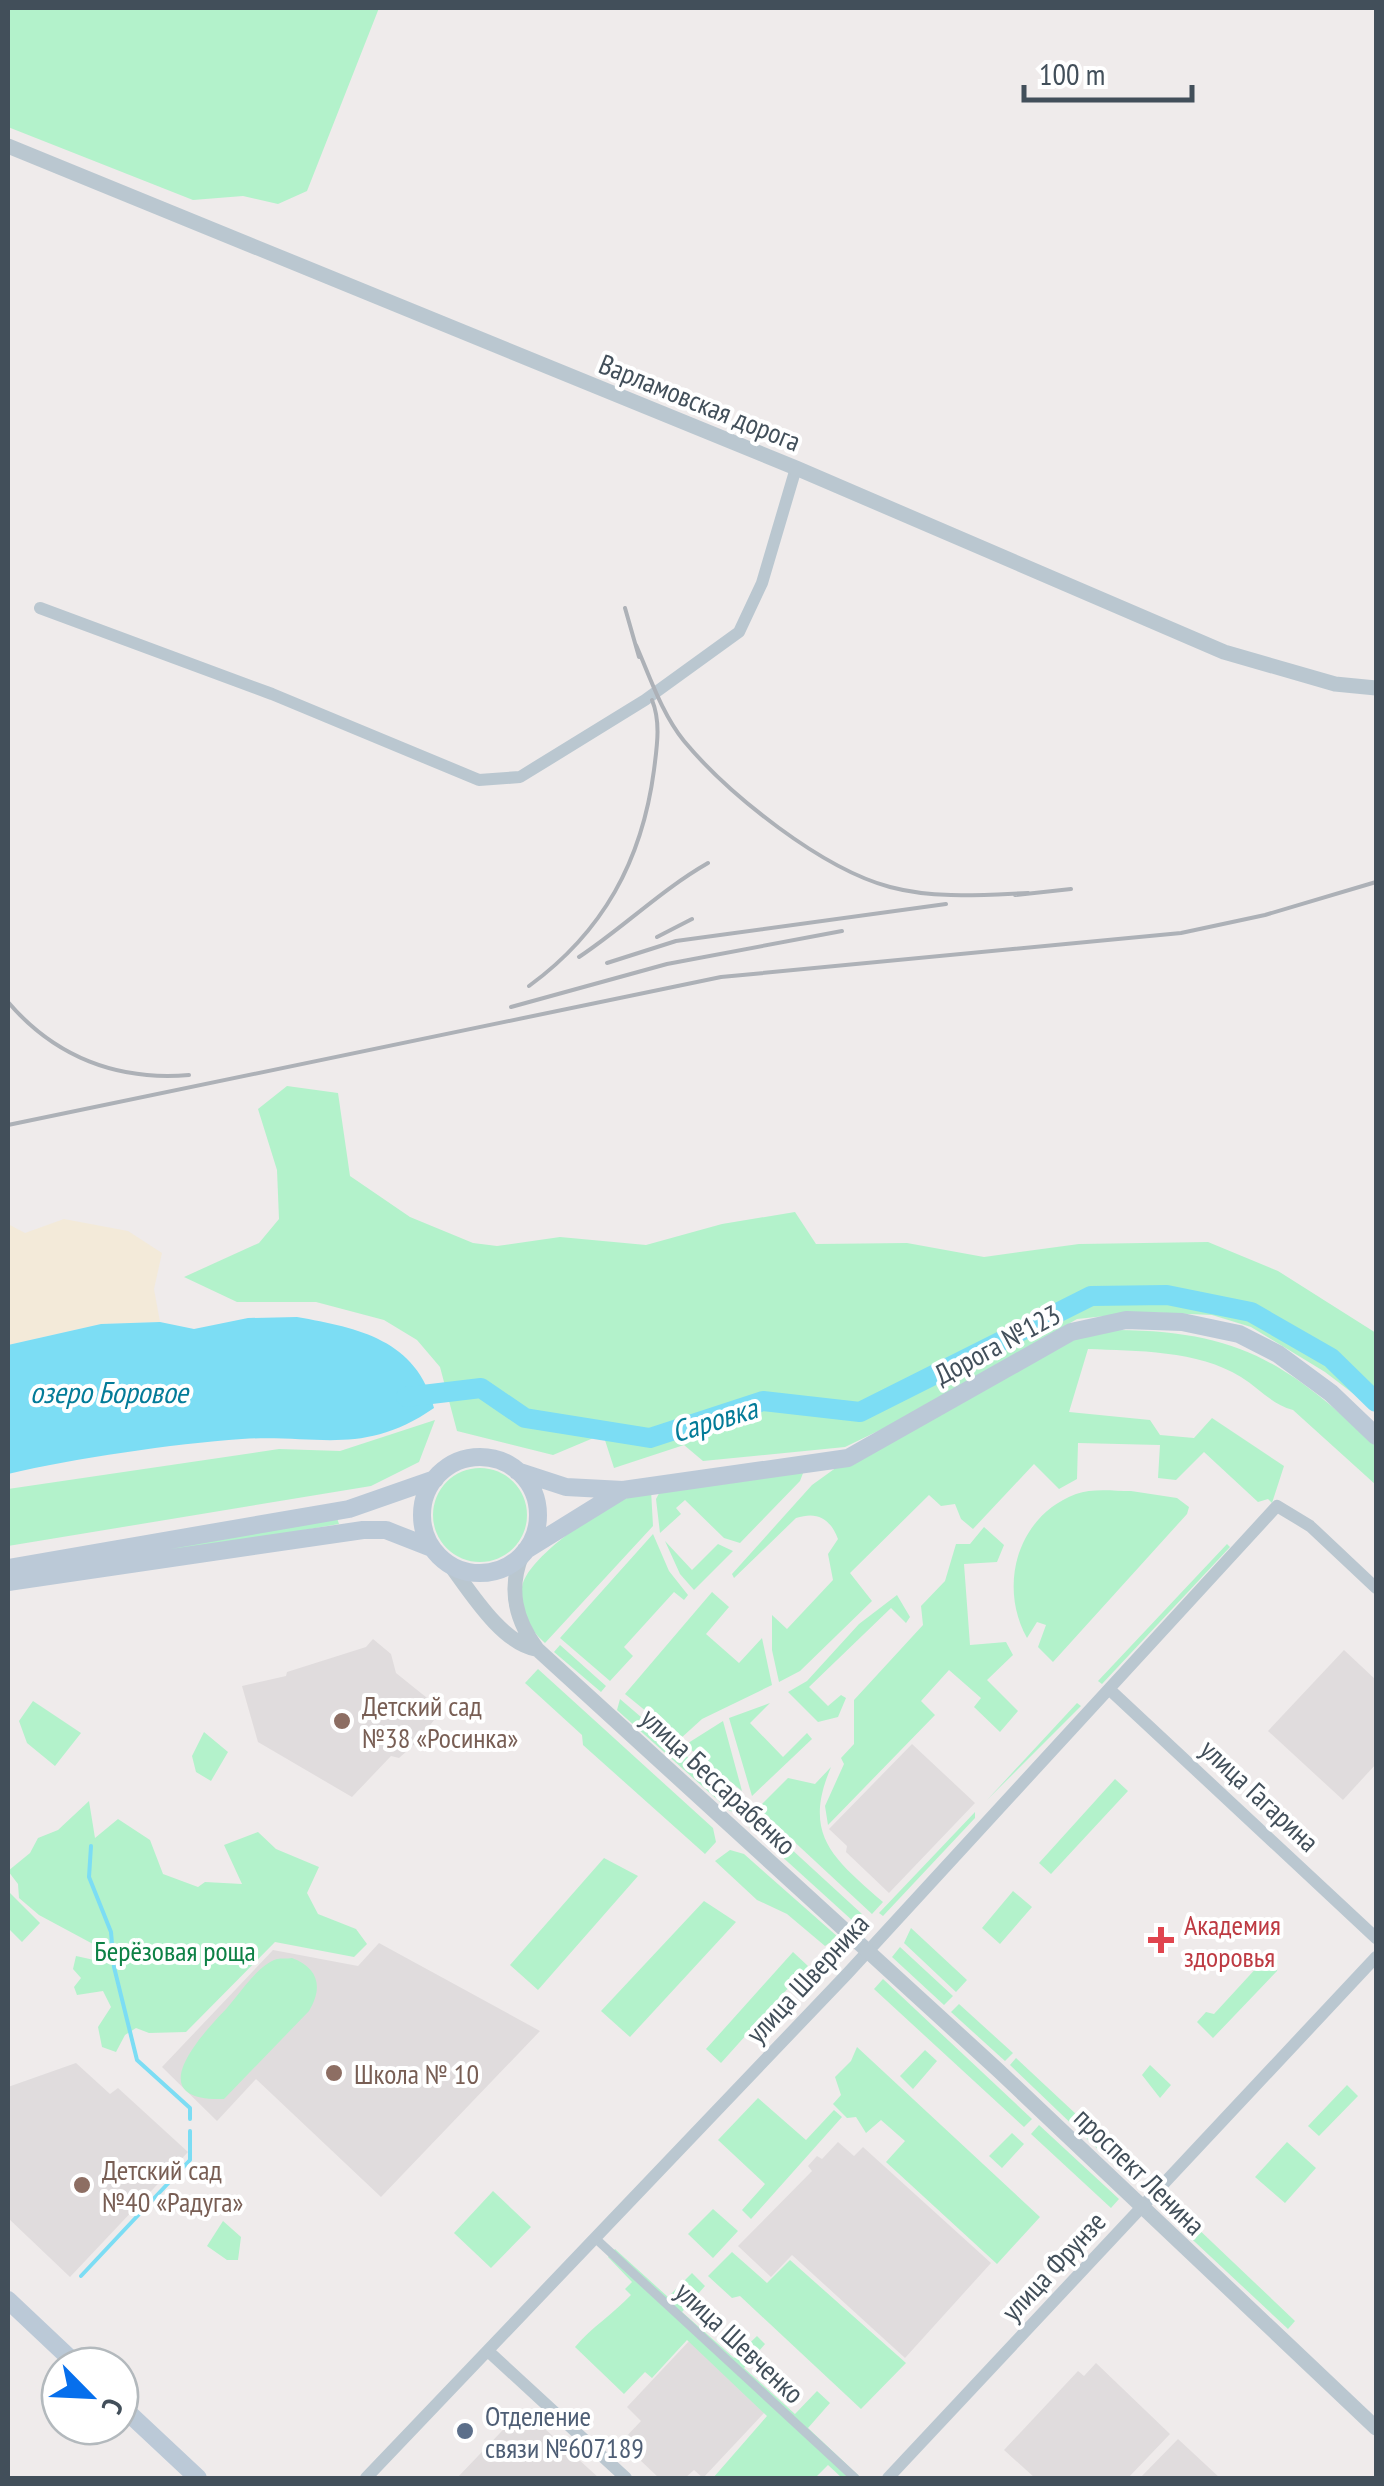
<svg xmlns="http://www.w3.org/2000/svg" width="1384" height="2486" viewBox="0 0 1384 2486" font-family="'PT Sans Narrow',sans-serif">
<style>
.education{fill:#e0dcdd}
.green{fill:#b3f2cb}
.sand{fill:#f3ead9}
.water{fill:#7cddf4}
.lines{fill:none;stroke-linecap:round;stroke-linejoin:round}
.stream{stroke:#7cddf4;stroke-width:4}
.river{stroke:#7cddf4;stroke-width:20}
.pedestrian{stroke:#bac7d0;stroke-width:9}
.minor{stroke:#bac7d0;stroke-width:12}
.tertiary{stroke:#bac7d0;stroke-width:15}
.secondary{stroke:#bbc9d7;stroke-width:18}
.rail{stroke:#adb1b7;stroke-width:4}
.education-dot{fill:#8d6e63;stroke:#fff;stroke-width:4}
.health-dot{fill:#e0444e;stroke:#fff;stroke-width:4}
.service-dot{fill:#5c6f8a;stroke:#fff;stroke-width:4}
.labels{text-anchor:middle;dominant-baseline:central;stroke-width:8;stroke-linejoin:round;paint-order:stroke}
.street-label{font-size:28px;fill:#424f5a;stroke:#fff}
.education-label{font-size:28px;fill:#785e54;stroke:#fff;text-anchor:start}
.health-label{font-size:28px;fill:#be3a42;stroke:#fff;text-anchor:start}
.park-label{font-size:28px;fill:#0d8145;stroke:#fff}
.service-label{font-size:28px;fill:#4e5e75;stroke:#fff;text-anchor:start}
.water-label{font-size:30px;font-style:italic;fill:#037b98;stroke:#fff}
</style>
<rect width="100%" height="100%" fill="#efebeb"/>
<path class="education" d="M373 1639 391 1654 396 1673 442 1710 416 1743 399 1758 391 1756 352 1797 258 1742 242 1686 286 1676 287 1672 366 1647Z
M1344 1650 1376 1680V1764L1343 1800 1268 1731Z
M912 1744 975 1803 889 1893 846 1852 847 1846 829 1829Z
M379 1943 540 2031 381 2197 256 2079 217 2121 162 2067 273 1950 358 1966Z
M76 2063 110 2094 118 2088 188 2152 70 2277 8 2218V2087Z
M838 2142 854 2156 863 2147 991 2263 905 2358 792 2255 771 2277 738 2246 812 2171 808 2166 817 2156 822 2159Z
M690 2340 765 2412 703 2478 694 2470 685 2478H659L621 2442 641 2421 627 2407Z
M1096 2363 1170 2434 1128 2478H1035L1004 2450 1078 2371 1084 2376Z
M523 2409 599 2478H457Z
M1178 2439 1220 2478H1140Z"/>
<path class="green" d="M8 8H379L307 191 278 204 243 196 193 200 8 127Z
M287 1086 338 1093 350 1176 410 1217 473 1243 497 1246 560 1237 646 1245 722 1224 795 1212 816 1244 907 1243 984 1257 1079 1244 1208 1242 1278 1271 1376 1333V1411L1325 1372 1251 1327 1212 1315 1143 1312 1077 1319 905 1418 845 1447 703 1461 684 1445 614 1468 603 1434 553 1455 457 1431 440 1367 417 1340 384 1320 316 1302H237L184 1277 259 1243 279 1219 277 1170 258 1109Z
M1117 1330C1241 1331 1288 1364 1376 1446V1485L1293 1410C1271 1404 1259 1388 1241 1377 1198 1350 1136 1351 1088 1349L1069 1412 1150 1420 1160 1435 1194 1438 1212 1418 1284 1466 1272 1503 1268 1499 1258 1502 1204 1452 1176 1480 1158 1478 1160 1445 1078 1443 1077 1479 1059 1489 1034 1464 973 1529 961 1519 955 1504 941 1506 929 1495 850 1573 872 1601 800 1671 779 1682 772 1650V1615L787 1629 833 1580 828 1554 838 1539C830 1518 817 1511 796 1518L734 1578 732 1574 812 1485 837 1467 1072 1337Z
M435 1420 419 1462 371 1486 8 1546V1489L279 1449 340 1451Z
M805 1468 800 1481 740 1543 724 1538 685 1500 676 1508 681 1514 660 1533 656 1499 663 1486Z
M433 1515a47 47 0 1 1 94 0a47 47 0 1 1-94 0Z
M651 1490 653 1526 545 1643C529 1630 519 1609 522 1587 527 1554 620 1494 651 1490Z
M1131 1491 1177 1498 1189 1507 1187 1514 1053 1662 1038 1647 1046 1625 1037 1622 1027 1638C998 1586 1017 1516 1076 1494 1092 1488 1113 1491 1131 1491Z
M337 1518 339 1524 8 1580V1573Z
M984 1527 1004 1545 997 1562 964 1564 970 1645 1006 1642 1013 1655 987 1680 1018 1711 1000 1732 974 1707 981 1698 949 1670 921 1701 935 1715 828 1825 825 1806 844 1764 841 1758 854 1744V1700L923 1625 921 1606 945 1581 956 1544H970Z
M653 1534 669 1571 688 1595 684 1600 674 1592 624 1647 633 1656 610 1681 560 1638Z
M665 1541 692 1570 718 1544 733 1551 694 1590 680 1574Z
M1227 1544 1230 1547 1102 1684 1098 1681Z
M712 1592 729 1607 706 1634 739 1663 762 1638 772 1685 702 1719 680 1739 625 1694Z
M897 1595 910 1617 906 1623 891 1608 809 1687 828 1706 841 1695 846 1698 838 1717 818 1722 788 1692 807 1681 859 1624Z
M560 1645 606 1686 601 1692 554 1652Z
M538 1669 713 1828 716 1842 705 1854 583 1745 582 1735 525 1683Z
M620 1699 745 1806 740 1812 730 1811 617 1710Z
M33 1701 81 1733 55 1766 27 1743 19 1721Z
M770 1703 750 1723 783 1757 807 1733 812 1739 752 1796 729 1718Z
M1077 1703 1081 1706 987 1800Z
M723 1721 742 1791 685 1745Z
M204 1732 228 1752 211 1781 196 1772 192 1756Z
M831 1767C802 1835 833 1858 883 1902L872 1914 758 1808 788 1778 815 1784Z
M1115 1779 1128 1791 1051 1874 1039 1863Z
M89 1801 95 1838 118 1819 150 1840 163 1874 198 1887 205 1882 242 1884 224 1845 258 1832 276 1849 319 1867 307 1893 318 1914 356 1929 367 1944 354 1957 275 1942 186 2032 149 2033 136 2028 125 2035 116 2052 102 2047 98 2027 111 2007 103 1991 77 1995 74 1987 81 1978 73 1969 76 1956 108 1963 106 1951 39 1915 19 1898 18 1884 8 1871 30 1853 38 1838 58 1830Z
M975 1812V1818L883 1916 879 1913Z
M752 1813 862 1914 854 1922 747 1825Z
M730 1850 744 1854 838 1937 825 1946 787 1914 757 1900 715 1861Z
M604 1858 638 1876 538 1990 510 1965Z
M8 1891 40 1923 22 1942 8 1928Z
M1013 1891 1032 1907 1000 1944 982 1928Z
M704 1901 736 1922 630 2037 601 2011Z
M911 1928 967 1980 956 1992 904 1943Z
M900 1947 953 1996 944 2005 892 1957Z
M793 1952 808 1966 721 2063 706 2049Z
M1271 1952 1278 1960 1277 1971 1213 2038 1197 2022 1206 2012 1214 2014Z
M292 1958C319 1968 323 1988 309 2011L224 2099C139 2102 201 2035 227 2008 240 1993 258 1965 277 1959 282 1958 287 1959 292 1958Z
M883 1979 1032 2119 1024 2127 874 1989Z
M959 2004 1013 2053 1005 2061 951 2012Z
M857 2047 1040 2217 997 2264 886 2162 905 2141 881 2120 866 2133 856 2117 847 2118 833 2104 841 2095 835 2077 851 2061Z
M925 2050 937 2061 913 2089 900 2076Z
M1016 2058 1138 2172 1130 2180 1010 2065Z
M1150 2065 1171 2085 1160 2098 1142 2075Z
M1347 2085 1358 2096 1319 2136 1308 2126Z
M758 2098 806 2140 834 2110 842 2117 751 2219 742 2210 765 2184 718 2140Z
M1039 2125 1119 2199 1111 2208 1031 2134Z
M1012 2133 1024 2144 1002 2168 989 2156Z
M1287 2142 1316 2168 1285 2203 1255 2177Z
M493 2191 531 2227 491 2268 454 2233Z
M1172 2204 1295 2321 1288 2329 1164 2213Z
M713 2209 738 2231 713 2258 688 2234Z
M223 2221 241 2237 238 2260H227L207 2246Z
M615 2249 668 2297 692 2273 705 2286 682 2312 734 2358 757 2336 765 2344 744 2368 795 2414 817 2391 830 2403 808 2428 859 2476 856 2478H842L828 2465 815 2478H713L767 2416 687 2340 652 2378 645 2372 624 2394 575 2347C593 2326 612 2315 631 2295L625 2289 632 2282 608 2257Z
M732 2252 767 2283 790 2260 906 2363 861 2409 740 2296 732 2298 708 2276Z"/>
<path class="sand" d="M64 1219 128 1231 162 1253 154 1289 160 1322 101 1324 8 1345V1224L25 1233Z"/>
<path class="water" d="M297 1317C359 1328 417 1340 434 1408 363 1457 317 1434 242 1439 172 1444 76 1458 8 1474V1345L101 1324 160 1322 194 1329 248 1318Z"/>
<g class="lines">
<path class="stream" d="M91 1846 89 1877 111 1932 114 1967 137 2060 190 2108V2119
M81 2276 190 2160V2131"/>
<path class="river" d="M406 1397 481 1388 525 1418 650 1438 763 1401 860 1412 1091 1296 1167 1295 1251 1312 1331 1358 1376 1402"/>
<path class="pedestrian" d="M595 2238 855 2478"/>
<path class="minor" d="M40 608 272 694 479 780 520 777 645 700 739 632 762 583 796 468
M1109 1689 1376 1938
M488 2351 626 2478
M366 2478 847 1974 1277 1506 1310 1526 1376 1588
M888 2478 1376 1957"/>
<path class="tertiary" d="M8 146 796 468 1224 652 1335 684 1376 688
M522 1555C508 1589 515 1619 537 1649L999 2071 1376 2428
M451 1566C471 1593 502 1643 536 1649"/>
<path class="secondary" d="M422 1515a58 58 0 1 1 116 0a58 58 0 1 1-116 0Z
M517 1471 566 1487 623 1490 848 1458 1071 1332 1126 1320 1182 1322 1239 1334 1278 1354 1331 1393 1376 1436
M526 1550 623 1490
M8 1568 349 1509 435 1479
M8 1582 363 1530H386L432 1548
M8 2300 78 2366
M120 2405 198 2478"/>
<path class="rail" d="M625 608 639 657
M636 645C650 677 662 714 684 741 729 795 822 869 890 887 935 899 982 895 1028 893
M1015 895 1071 889
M657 937 692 919
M579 957C624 927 661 890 708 863
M607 963 676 941 946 904
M529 986C603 932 642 861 654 770 657 746 661 722 652 700
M8 1002C55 1057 117 1081 189 1075
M511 1007 667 964 842 931
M8 1125 721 977 1181 933 1265 915 1376 882"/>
</g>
<g class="education-dot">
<circle cx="342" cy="1721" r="10"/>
<circle cx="334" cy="2073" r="10"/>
<circle cx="82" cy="2185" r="10"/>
</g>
<path class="health-dot" d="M1156 1925h10v10h10v10h-10v10h-10v-10h-10v-10h10z"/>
<circle class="service-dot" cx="465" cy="2431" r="10"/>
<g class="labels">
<g class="street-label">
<text transform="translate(700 402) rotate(22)">Варламовская дорога</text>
<text transform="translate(997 1344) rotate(-28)">Дорога №123</text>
<text transform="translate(719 1781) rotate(43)">улица Бессарабенко</text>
<text transform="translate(1260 1795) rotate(43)">улица Гагарина</text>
<text transform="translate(807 1978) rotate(-47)">улица Шверника</text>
<text transform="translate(1140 2171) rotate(44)">проспект Ленина</text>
<text transform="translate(1053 2266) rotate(-47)">улица Фрунзе</text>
<text transform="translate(740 2342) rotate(43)">улица Шевченко</text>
</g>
<g class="education-label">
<text x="362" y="1705">Детский сад<tspan x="362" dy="32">№38 «Росинка»</tspan></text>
<text x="354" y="2073">Школа № 10</text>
<text x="102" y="2169">Детский сад<tspan x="102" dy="32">№40 «Радуга»</tspan></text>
</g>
<g class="health-label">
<text x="1184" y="1924">Академия<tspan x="1184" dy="32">здоровья</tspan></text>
</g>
<g class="park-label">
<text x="175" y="1950">Берёзовая роща</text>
</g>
<g class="service-label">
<text x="485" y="2415">Отделение<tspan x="485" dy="32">связи №607189</tspan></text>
</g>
<g class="water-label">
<text x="109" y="1391">озеро Боровое</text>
<text transform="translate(714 1419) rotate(-17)">Саровка</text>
</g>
</g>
<rect width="1384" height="2486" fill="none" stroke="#424f5a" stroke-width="20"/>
<g transform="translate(90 2396) rotate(114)"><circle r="48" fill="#ffffff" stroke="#b3b9bd" stroke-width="2.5"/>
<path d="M0-8L18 38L0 25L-18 38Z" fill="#076fec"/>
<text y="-15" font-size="28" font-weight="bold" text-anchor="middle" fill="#424f5a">С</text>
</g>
<path d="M1024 85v15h168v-15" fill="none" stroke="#424f5a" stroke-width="5"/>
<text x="1039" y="85" font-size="30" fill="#424f5a" stroke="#ffffff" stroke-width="8" paint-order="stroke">100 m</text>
</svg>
